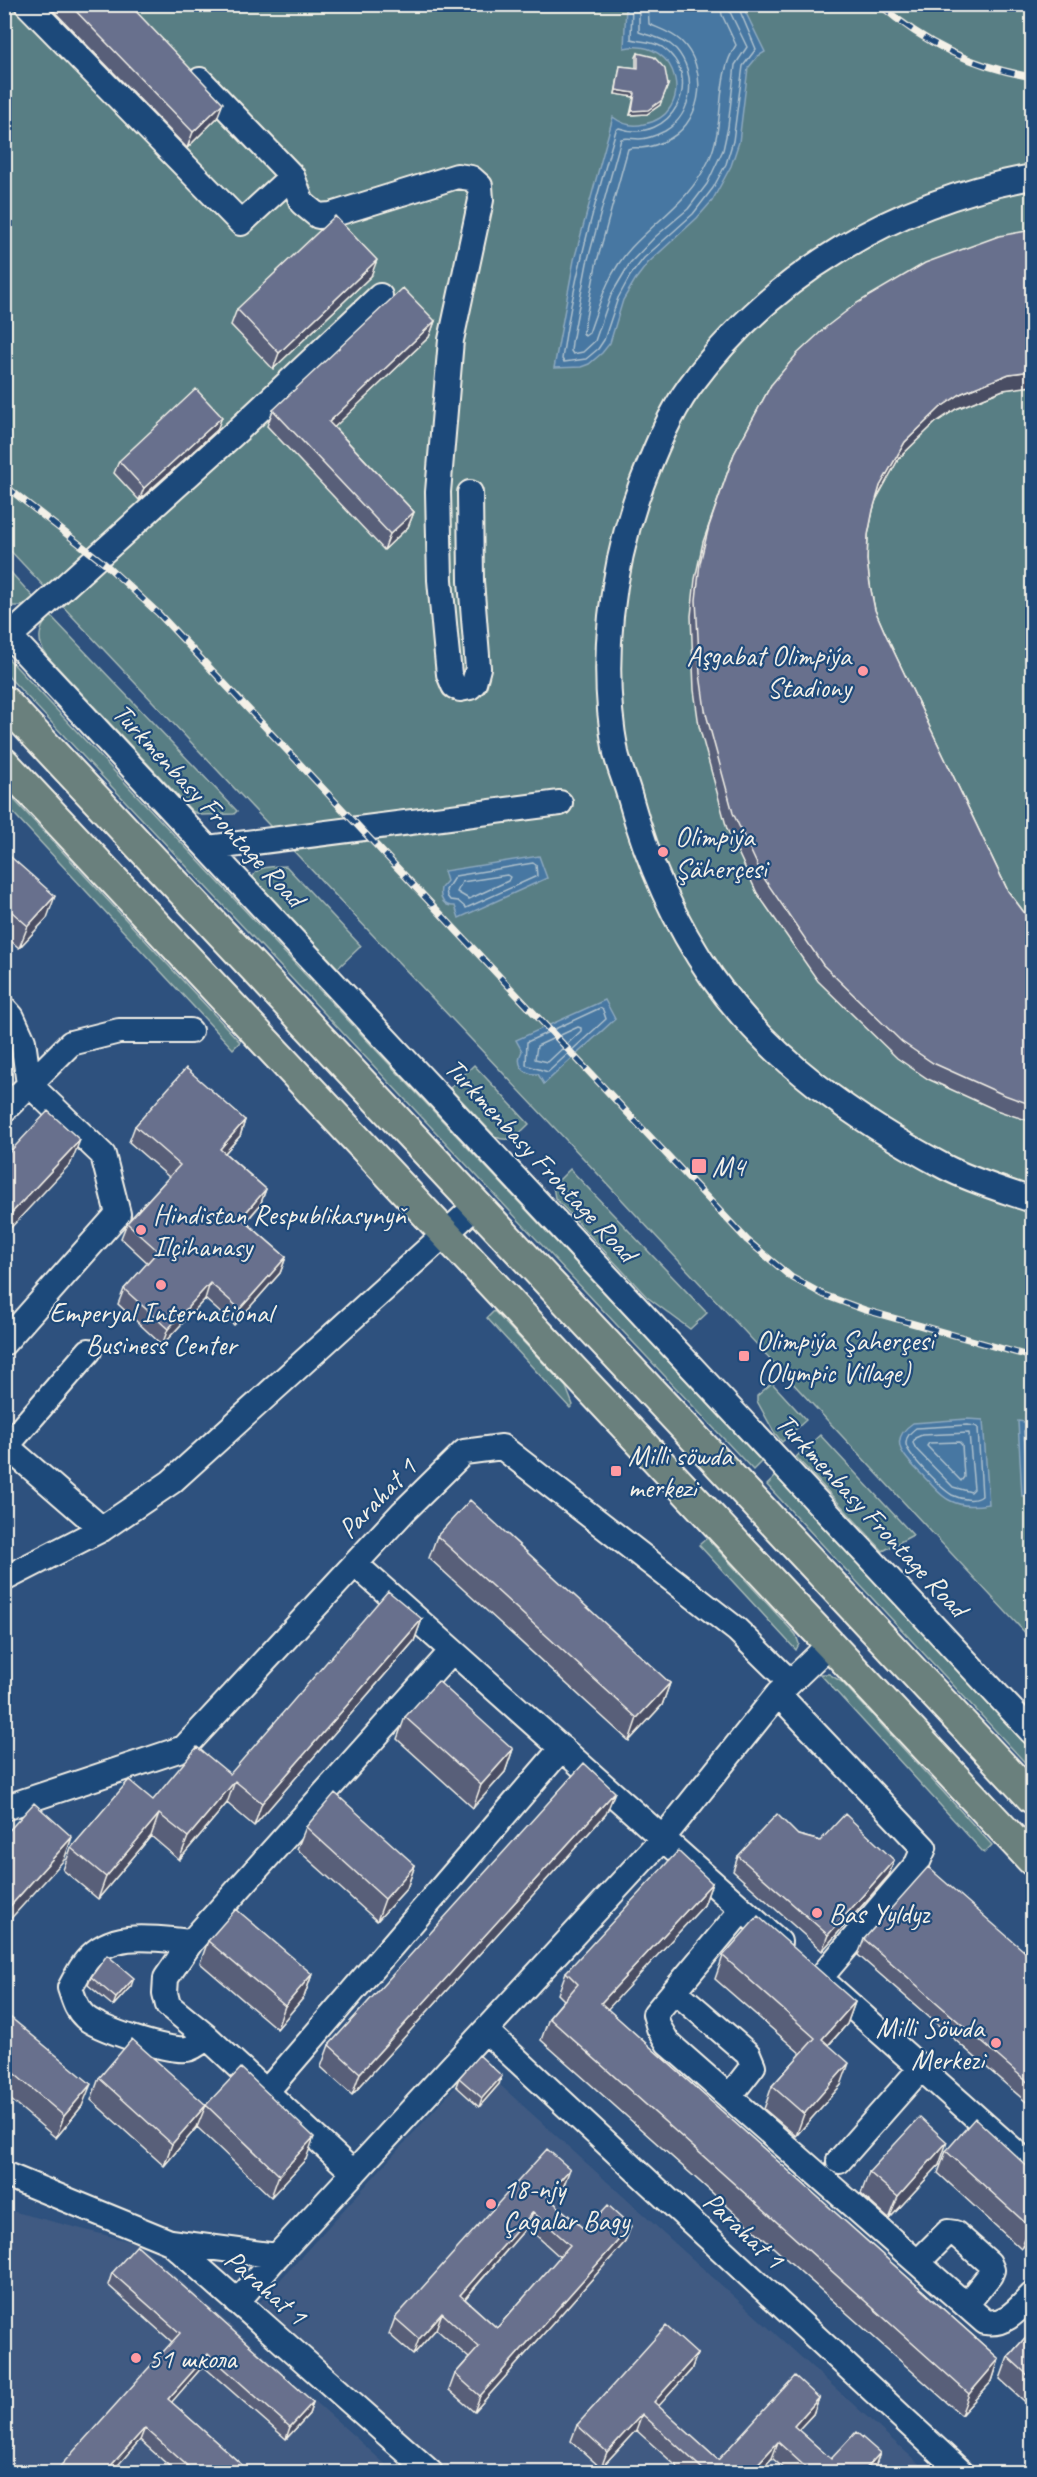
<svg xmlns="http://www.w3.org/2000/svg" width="1037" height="2477" viewBox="0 0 1037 2477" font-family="Caveat,sans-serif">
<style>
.built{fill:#3f5a82}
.green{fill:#597e84;stroke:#a6b8b6;stroke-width:1.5}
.water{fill:#4677a2;stroke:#8ca8be;stroke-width:1.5}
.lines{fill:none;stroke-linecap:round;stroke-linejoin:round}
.shore{stroke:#aec0cc;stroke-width:1.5}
.minor-casing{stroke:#f4f1e8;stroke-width:28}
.major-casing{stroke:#f4f1e8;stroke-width:34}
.minor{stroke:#1f4a7a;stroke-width:24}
.major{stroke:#6a807d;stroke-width:30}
.rail-casing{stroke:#f4f1e8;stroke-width:7}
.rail{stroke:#1f4a7a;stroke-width:4.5;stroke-dasharray:14;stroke-linecap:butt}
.wall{fill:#595f79;stroke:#f4f1e8;stroke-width:1.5;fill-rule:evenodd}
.shaded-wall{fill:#494e63;stroke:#f4f1e8;stroke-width:1.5}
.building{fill:#686f8d;stroke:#f4f1e8;stroke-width:1.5;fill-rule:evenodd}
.poi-dot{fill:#ff9aa2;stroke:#1f4a7a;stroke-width:2}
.labels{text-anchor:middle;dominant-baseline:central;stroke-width:4.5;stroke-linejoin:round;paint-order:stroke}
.poi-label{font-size:28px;fill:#f4f1e8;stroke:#1f4a7a;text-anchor:start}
.street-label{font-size:28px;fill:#f4f1e8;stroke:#1f4a7a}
</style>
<rect width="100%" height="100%" fill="#2e517e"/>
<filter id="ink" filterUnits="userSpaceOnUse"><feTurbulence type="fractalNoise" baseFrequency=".0167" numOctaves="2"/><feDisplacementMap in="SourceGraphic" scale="12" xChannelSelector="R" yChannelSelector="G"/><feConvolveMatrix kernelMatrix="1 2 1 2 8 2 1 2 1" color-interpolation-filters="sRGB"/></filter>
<g filter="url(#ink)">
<path class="built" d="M499 2084 928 2472H448L260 2302 456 2086 479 2107Z
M4 2209 140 2244 394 2472H5Z"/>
<path class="green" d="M5 5H1032V1640L584 1159 5 545Z
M5 566 34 598 21 606H5Z
M50 615 237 811 234 814 201 815 192 811 46 655C36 640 39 628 50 615Z
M5 655 762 1461 753 1470 5 673Z
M5 790 240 1042 233 1049 5 804Z
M286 866 361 946 338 968 253 878C255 865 275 867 286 866Z
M474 1065 529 1124C519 1134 511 1144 496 1137L450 1088Z
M570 1169 707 1313 690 1329 647 1297 555 1198 553 1186Z
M494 1311 566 1387 573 1405 570 1408 487 1318Z
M772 1383 806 1420 782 1442 774 1432 757 1401V1396Z
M820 1435 913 1535 883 1551 796 1457Z
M776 1476 1032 1751V1770L767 1485Z
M707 1538 796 1635 799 1644 796 1650 699 1545Z
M820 1674H829L842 1682 992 1845 984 1853Z"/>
<path class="water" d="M626 5H742L765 52 758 56 748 68 739 142 731 166 712 201 697 218 648 263 635 280 623 300 610 343 602 353 589 364 581 367 554 368 574 260 613 117C622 124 633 127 644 124 696 115 681 36 624 48Z
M539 856 547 878 459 918 455 906C444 907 439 899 441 888L447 881 444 871Z
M605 1000 615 1019 544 1084 538 1074C523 1075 515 1064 522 1051L516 1040Z
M967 1419 983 1420 989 1504C976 1506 963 1507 951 1501 941 1497 934 1487 926 1479 910 1462 883 1443 913 1423Z
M1018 1421 1032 1423V1495L1022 1496Z"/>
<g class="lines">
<path class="shore" d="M632 4 631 39C641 42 652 41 662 47 707 78 671 146 619 128L616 130C594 206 573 281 562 359L564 362 586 359 598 349 604 340 618 298 630 276 644 258 693 214 713 188 726 164 733 141 743 66 756 49 737 4
M639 4V32C652 37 665 38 676 49 697 73 694 114 665 131 657 135 648 139 639 139 632 139 627 137 621 139L587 263 572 342 571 351 573 354 583 352 595 341 611 295 630 263 655 237 688 209 707 184 723 150 728 127 735 65 747 47 730 12 729 4
M648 4 649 24C660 29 671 32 681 41 708 67 704 118 671 138 662 143 652 147 641 148 636 148 632 147 628 149L596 265 583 333 585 336 589 333C600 302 608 273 631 248 660 217 690 200 709 160 726 123 714 79 736 45L722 15 720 4
M533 863 536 865 537 876 466 908 458 901 450 900 447 896 446 890 455 876Z
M507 875 510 877 508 881 469 899 457 892 462 882Z
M600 1008 603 1010 606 1019 548 1072 526 1065 527 1042Z
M578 1027 581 1028V1031L548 1062 535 1059 537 1046Z
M967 1425 975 1426 978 1428 982 1496C975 1502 960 1499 952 1495 942 1489 905 1453 906 1443 906 1436 911 1432 916 1428Z
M1032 1429H1026L1024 1431 1028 1486 1032 1489
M969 1433 974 1489 971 1492 953 1487 916 1449 913 1443 915 1438 922 1435Z
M959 1442 962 1445 964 1477 961 1481 927 1446 929 1443Z"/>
<defs>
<path id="minor" d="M27 4 241 223 292 176
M200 80 292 176 302 203 318 216 331 215 457 176 471 178 480 186 481 200 451 340 438 492 440 580 446 645 449 674 454 686 460 689 470 687 474 683 478 668 471 581 470 493
M1032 177C896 202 773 273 690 386 669 415 655 450 642 483 611 567 599 664 616 753 619 767 625 780 629 794 647 860 673 921 712 977 770 1060 856 1120 945 1167 972 1181 1003 1190 1032 1200
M4 630 1032 1732
M10 636 238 430 380 296
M208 848 560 803
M4 1008 12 1017 23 1041 29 1084 103 1155 118 1214 4 1343
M4 1110 71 1043 119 1031H190
M4 1444 102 1529
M4 1449 89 1351
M355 1564 779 1942
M4 1579 102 1529 171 1482 477 1205
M778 1694 924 1848 917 1864 820 1978
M4 1808 184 1748 403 1512 464 1452 502 1447 737 1630 790 1682
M742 1910 655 2014 659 2028 668 2043 985 2322C1006 2326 1019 2308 1032 2295
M191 1942C156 1939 113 1929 87 1960 80 1968 75 1979 70 1988 74 1999 76 2009 85 2017 98 2029 169 2052 187 2049 194 2048 202 2041 207 2037
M830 1987 1032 2167
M675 1991 748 2054 753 2066 729 2097
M486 2031 961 2472
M266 2092 562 1748
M839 2161 921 2068
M354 2173 207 2037 168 2005 165 1993 166 1978 191 1942 452 1651
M4 2174 170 2242 277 2256 662 1839 778 1694 830 1644
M170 2242 430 2472
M918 2262 948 2232 955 2233 989 2263 992 2270 990 2275 966 2305
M237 2302 277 2256"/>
<path id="major" d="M4 701 1032 1798
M4 763 1032 1860"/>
</defs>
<use href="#minor" class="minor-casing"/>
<use href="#major" class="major-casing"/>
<use href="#minor" class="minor"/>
<use href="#major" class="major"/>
<defs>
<path id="rail" d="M879 4C926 45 972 66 1032 77
M4 485 105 564 159 614 747 1240 791 1277 824 1295 865 1310 1032 1357"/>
</defs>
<use href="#rail" class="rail-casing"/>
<use href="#rail" class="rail"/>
</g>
<path class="wall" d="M47 4H129L217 118 187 148Z
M638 53 660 105 647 114 630 115 634 97 615 94 620 66 636 68V57Z
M371 276 273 369 231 325 237 309Z
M435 321 429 337 334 427 414 512 408 527 384 550 267 426 273 410Z
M771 385 1028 386 1003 390 956 409 935 423 899 458 876 499 873 510 868 535 867 560 870 585 875 610 885 633 1008 891 1023 911 1032 921V1122L996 1110 928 1079 897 1058 818 981 757 893 727 829 699 726 694 690 691 616 695 579 703 542 734 454Z
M217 430 139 500 114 473 119 461Z
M4 851 47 918 19 948 4 935Z
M245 1120 240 1136 225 1153 266 1189 260 1205 246 1222 286 1257 280 1273 234 1325 205 1299 162 1345 118 1304 124 1289 148 1263 121 1238 127 1223 169 1177 129 1142 135 1126Z
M437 1536 670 1683 662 1705 629 1741 429 1558Z
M422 1619 414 1641 254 1826 227 1803 179 1860 151 1836 98 1899 63 1870 71 1848 153 1800 230 1774Z
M405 1717 513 1749 505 1772 473 1808 397 1739Z
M606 1814 352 2095 321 2067 329 2045Z
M306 1827 415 1865 407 1888 377 1921 297 1849Z
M798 1835 894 1860 889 1875 822 1951 733 1871 738 1856Z
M712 1883 704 1905 607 2009 999 2359 992 2381 961 2415 541 2040 549 2018 564 2000 558 1994 566 1972Z
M864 1939 1032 1958V2107L858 1955Z
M208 1941 312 1974 304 1997 277 2029 200 1963Z
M723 1956 855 2002 847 2024 829 2045 841 2085 796 2136 764 2109 772 2086 801 2054 715 1979Z
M91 1977 131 1986 113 2006 88 1985Z
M4 2012 82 2106 56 2138 4 2094Z
M99 2078 206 2105 306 2159 271 2197 197 2127 164 2166 91 2100Z
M459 2078 499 2084 479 2107 456 2086Z
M946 2151 1032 2171V2237L1021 2249 938 2173Z
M939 2165 889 2219 861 2194 869 2172Z
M564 2185 551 2200 585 2230 625 2242 474 2412 449 2390 455 2374 469 2358 436 2329 413 2355 389 2334 395 2318ZM527 2227 560 2257 497 2328 465 2299Z
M112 2273 313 2402 309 2414 286 2439 203 2366 171 2402 250 2472H176L140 2440 172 2342 108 2285Z
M1032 2330V2408L1000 2379 1008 2357Z
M697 2354 691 2370 658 2406 718 2460 819 2398 813 2414 798 2430 831 2459 880 2453 874 2469 871 2472H788L772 2458 759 2472H683L636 2430 601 2468 571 2441 577 2425Z"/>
<path class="shaded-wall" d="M668 85 660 105 647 114 630 115 632 111Z
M616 90 635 93 634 97 615 94Z
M223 103 217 118 187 148 193 132Z
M377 260 371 276 273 369 279 353Z
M435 321 429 337 323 438 329 422Z
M1032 371V386L1003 390 956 409 935 423 899 458 875 502 880 486 905 442 941 407 962 393 1009 374Z
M222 417 217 430 139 500 144 488Z
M414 512 408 527 384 550 390 534Z
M55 896 47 918 19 948 28 926Z
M245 1120 240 1136 214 1165 220 1149Z
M80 1140 71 1163 4 1235V1221Z
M266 1189 260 1205 235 1234 241 1218Z
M286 1257 280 1273 234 1325 240 1309Z
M210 1283 205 1299 162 1345 168 1329Z
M422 1619 414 1641 254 1826 262 1803Z
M670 1683 662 1705 629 1741 637 1718Z
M513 1749 505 1772 473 1808 481 1785Z
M235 1781 227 1803 179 1860 188 1837Z
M615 1792 606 1814 352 2095 360 2073Z
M159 1814 151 1836 98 1899 106 1877Z
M72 1837 64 1860 4 1926V1913Z
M894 1860 889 1875 822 1951 828 1935Z
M415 1865 407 1888 377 1921 385 1899Z
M712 1883 704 1905 593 2025 601 2003Z
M312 1974 304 1997 277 2029 285 2006Z
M134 1978 131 1986 113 2006 116 1998Z
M855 2002 847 2024 814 2061 822 2039Z
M849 2063 841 2085 796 2136 804 2114Z
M502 2076 499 2084 479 2107 482 2098Z
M91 2084 82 2106 56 2138 64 2116Z
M206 2105 197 2127 164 2166 172 2144Z
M314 2137 306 2159 271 2197 279 2175Z
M947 2142 939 2165 889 2219 898 2197Z
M570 2169 564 2185 541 2211 546 2196Z
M533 2212 527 2227 454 2311 460 2295Z
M1032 2223V2237L1021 2249 1030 2227Z
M631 2226 625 2242 474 2412 480 2396Z
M442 2313 436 2329 413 2355 419 2339Z
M208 2354 203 2366 164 2411 168 2399Z
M697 2354 691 2370 648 2418 654 2402Z
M999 2359 992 2381 961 2415 969 2394Z
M819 2398 813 2414 788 2441 794 2426Z
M313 2402 309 2414 286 2439 290 2427Z
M642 2414 636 2430 601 2468 607 2452Z
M145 2428 140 2440 112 2472H105Z
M778 2442 772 2458 759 2472H752L753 2469Z
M880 2453 874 2469 871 2472H863Z"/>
<path class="building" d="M69 4H129L223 103 193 132Z
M638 53 654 57 665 69 668 85 662 100 648 110 632 111 635 93 616 90 620 66 638 68Z
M335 216 377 260 279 353 237 309Z
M1032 230V371L1009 374 962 393 941 407 905 442 880 486 873 510 868 535 867 560 870 585 875 610 885 633 1008 891 1023 911 1032 921V1105L1002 1094 933 1063 902 1042 823 965 763 877 733 813 705 710 700 674 696 600 700 563 709 526 734 454 771 385 797 354 826 327 857 303 925 263 999 236Z
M403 288 435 321 329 422 414 512 390 534 273 410Z
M196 389 222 417 144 488 119 461Z
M4 851 55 896 28 926 4 905Z
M186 1068 245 1120 220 1149 266 1189 241 1218 286 1257 240 1309 210 1283 168 1329 124 1289 158 1251 127 1223 180 1165 135 1126Z
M48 1111 80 1140 4 1221V1158Z
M470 1500 670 1683 637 1718 437 1536Z
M388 1591 422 1619 262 1803 235 1781 188 1837 159 1814 106 1877 71 1848 129 1780 153 1800 197 1747 230 1774Z
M438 1681 513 1749 481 1785 405 1717Z
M584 1763 615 1792 360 2073 329 2045Z
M335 1793 415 1865 385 1899 306 1827Z
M34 1803 72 1837 4 1913V1836Z
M777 1814 798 1835 820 1841 845 1814 894 1860 828 1935 738 1856Z
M678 1851 712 1883 601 2003 999 2359 969 2394 549 2018 578 1984 566 1972Z
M928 1867 1032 1958V2086L864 1939Z
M236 1909 312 1974 285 2006 208 1941Z
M758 1916 855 2002 822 2039 849 2063 804 2114 772 2086 815 2038 723 1956Z
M107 1955 134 1978 116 1998 91 1977Z
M4 2012 91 2084 64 2116 4 2065Z
M132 2039 206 2105 172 2144 99 2078Z
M479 2055 502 2076 482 2098 459 2078Z
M241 2068 314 2137 279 2175 206 2105Z
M920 2117 947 2142 898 2197 869 2172Z
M975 2118 1032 2171V2223L1030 2227 946 2151Z
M547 2149 570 2169 546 2196 585 2230 608 2205 631 2226 480 2396 455 2374 479 2347 442 2313 419 2339 395 2318ZM533 2212 570 2245 497 2328 460 2295Z
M137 2245 313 2402 290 2427 208 2354 168 2399 250 2472H190L192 2470 145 2428 105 2472H55L180 2333 112 2273Z
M666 2326 697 2354 654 2402 718 2460 795 2376 819 2398 794 2426 831 2459 856 2432 880 2453 863 2472H811L778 2442 753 2469 757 2472H706L642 2414 607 2452 577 2425Z
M1032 2330V2379L1008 2357Z"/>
</g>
<g class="poi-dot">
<circle cx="863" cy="671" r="6"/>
<circle cx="663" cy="852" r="6"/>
<rect x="691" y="1158" width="16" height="16" rx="3"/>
<circle cx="141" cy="1230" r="6"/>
<circle cx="161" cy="1285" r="6"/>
<rect x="738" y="1350" width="12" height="12" rx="3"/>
<rect x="610" y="1465" width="12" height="12" rx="3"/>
<circle cx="817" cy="1913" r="6"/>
<circle cx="996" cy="2043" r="6"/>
<circle cx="491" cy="2204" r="6"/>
<circle cx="136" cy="2358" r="6"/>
</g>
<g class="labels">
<g class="poi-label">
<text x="851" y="655" text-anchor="end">Aşgabat Olimpiýa<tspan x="851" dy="32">Stadiony</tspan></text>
<text x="675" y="836">Olimpiýa<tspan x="675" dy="32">Şäherçesi</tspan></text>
<text x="712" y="1166">M4</text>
<text x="153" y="1214">Hindistan Respublikasynyň<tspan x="153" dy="32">Ilçihanasy</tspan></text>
<text x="161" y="1312" text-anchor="middle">Emperyal International<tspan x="161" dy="32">Business Center</tspan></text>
<text x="756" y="1340">Olimpiýa Şaherçesi<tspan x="756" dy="32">(Olympic Village)</tspan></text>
<text x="628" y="1455">Milli söwda<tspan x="628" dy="32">merkezi</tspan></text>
<text x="829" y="1913">Bas Yyldyz</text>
<text x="984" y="2027" text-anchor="end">Milli Söwda<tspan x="984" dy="32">Merkezi</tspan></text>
<text x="503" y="2188">18-njy<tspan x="503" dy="32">Çagalar Bagy</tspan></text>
<text x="148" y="2358">51 школа</text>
</g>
<g class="street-label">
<text transform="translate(209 805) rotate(47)">Turkmenbasy Frontage Road</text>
<text transform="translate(541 1160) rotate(47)">Turkmenbasy Frontage Road</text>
<text transform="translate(377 1498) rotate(-46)">Parahat 1</text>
<text transform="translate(872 1515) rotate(47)">Turkmenbasy Frontage Road</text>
<text transform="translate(744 2230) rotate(43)">Parahat 1</text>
<text transform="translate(266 2287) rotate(41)">Parahat 1</text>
</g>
</g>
<rect width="1037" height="2477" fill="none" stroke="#1f4a7a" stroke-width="24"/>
<rect x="12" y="12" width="1013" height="2453" fill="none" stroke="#f4f1e8" stroke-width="2" filter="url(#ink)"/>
</svg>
